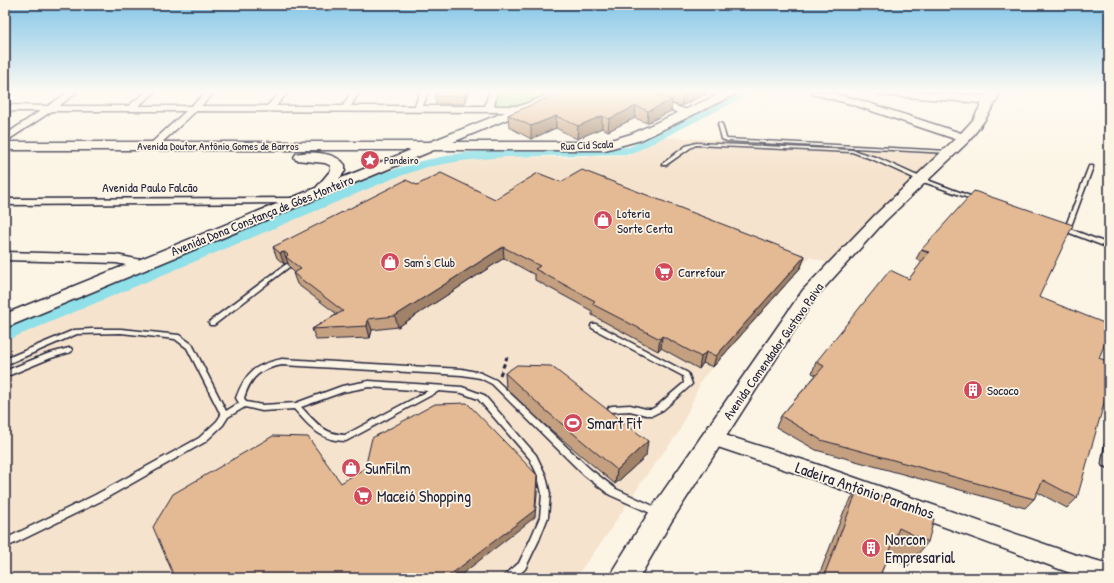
<svg xmlns="http://www.w3.org/2000/svg" width="1114" height="583" viewBox="0 0 1114 583" font-family="'Patrick Hand',sans-serif">
<style>
.built{fill:#f5e3cd}
.green{fill:#abde9f;stroke:#66806d}
.lines{fill:none;stroke-linecap:round;stroke-linejoin:round}
.canal{fill:#8fe0e8;fill-rule:evenodd}
.lane-casing{stroke:#22223b;stroke-width:3}
.street-casing{stroke:#22223b;stroke-width:3}
.secondary-casing{stroke:#22223b;stroke-width:3}
.path{stroke:#22223b;stroke-width:3;stroke-dasharray:4.5 3.5;stroke-linecap:butt}
.lane{fill:#fcf5e5;fill-rule:evenodd}
.street{fill:#fcf5e5;fill-rule:evenodd}
.secondary{fill:#fcf5e5;fill-rule:evenodd}
.wall{fill:#c4a080;stroke:#22223b}
.shaded-wall{fill:#a08268;stroke:#22223b}
.building{fill:#e4ba95;stroke:#22223b}
.labels{text-anchor:middle;dominant-baseline:central;stroke-width:3.5;stroke-linejoin:round;paint-order:stroke}
.far-street-label{font-size:11px;fill:#22223b;stroke:#fcf5e5}
.far-poi-label{font-size:11px;fill:#22223b;stroke:#fcf5e5;text-anchor:start}
.street-label{font-size:13px;fill:#22223b;stroke:#fcf5e5}
.poi-label{font-size:13px;fill:#22223b;stroke:#fcf5e5;text-anchor:start}
.near-poi-label{font-size:16px;fill:#22223b;stroke:#fcf5e5;text-anchor:start}
.near-street-label{font-size:16px;fill:#22223b;stroke:#fcf5e5}
</style>
<rect width="100%" height="100%" fill="#fcf5e5"/>
<filter id="ink" filterUnits="userSpaceOnUse"><feTurbulence type="fractalNoise" baseFrequency=".025" numOctaves="2"/><feDisplacementMap in="SourceGraphic" scale="8" xChannelSelector="R" yChannelSelector="G"/><feConvolveMatrix kernelMatrix="1 2 1 2 8 2 1 2 1" color-interpolation-filters="sRGB"/></filter>
<g filter="url(#ink)">
<path class="built" d="M665 137 938 153 834 265 810 257 702 379 679 432 643 480 604 539 575 578H5V338L394 177 446 161 482 156 563 157 628 155Z"/>
<path class="green" d="M497 92H564L510 113 491 109Z"/>
<g class="lines">
<path class="canal" d="M739 92H751L750 94 631 154 504 157 461 161 427 167 394 178 5 341V328L386 172 421 161 461 153 504 149 629 147Z"/>
<defs>
<path id="lane" d="M719 123 722 124 726 138 727 139 948 151 950 152 948 153 727 141 722 139 718 124Z
M696 143 852 150 878 158 922 178 978 199V200H974L918 180 874 160 852 152 696 145 690 148 666 165H662V164L686 146Z
M1089 166H1093V167L1070 229 1109 244V248L1062 230 1061 229 1062 228H1065Z
M287 264 289 265 290 266 289 267 214 325H210L209 323 210 321 285 265Z
M592 324H596L688 373 692 384 690 386 663 410 653 415H646L630 411 612 412 609 411 608 409 609 407 612 406 630 405 646 409H652L657 406 684 383 683 376 592 328 591 326Z
M92 329H121L179 335 192 344 226 411 239 403 236 398C246 371 255 365 282 359L462 369 481 373 496 380 590 469 616 489 660 509 661 512 660 515 657 516 610 495 584 475 492 384 480 378 462 375 282 365C260 369 251 376 244 398L246 402 262 405 296 403 342 386 369 381 462 387 484 395 536 455 546 476 550 494 548 517 539 540 525 569 515 578H503L505 575 519 563 531 538 540 517 542 494 538 476 530 459 478 399 462 393 439 391 346 441C320 441 310 426 294 409L262 411 245 407 228 417 223 425 205 442 101 501 5 548V539L95 495 199 438 217 421 221 415 187 348 175 339 121 333 77 334 5 365V359L74 330ZM369 387 428 391 345 435C323 434 315 421 301 407L343 392Z
M69 348H71L72 350 71 352 51 358 5 377V371L47 354Z
M1109 442V466L1106 467 1103 466 1102 464 1105 445 1106 443Z"/>
<path id="street" d="M68 92H77L59 106H128L146 92H155L138 106H191L207 92H215L201 106H267L280 92H288L276 106H343L351 92H359L351 106H415L420 92H428L423 106H485L489 92H497L494 106H521L525 109 521 112 196 111 156 148 153 149 148 146 150 144 186 111H52L5 142V135L40 111H5V105L48 106Z
M625 92H635L690 111 691 113 687 116 684 115Z
M296 198 300 199 301 201 300 203 5 205V199Z
M5 252 116 255 146 261 148 264 146 267 142 268 116 263 5 260Z
M712 431 813 463 1073 554 1109 564V578H1088L1073 574 813 479 706 443 704 438 706 433Z"/>
<path id="secondary" d="M555 92H570L568 94 453 142H604L631 134 724 92H738L736 94 641 140 605 150H434L5 328V314L316 188 331 170V166L325 163 296 160 294 157 296 154C310 151 336 152 345 165V171L339 179 411 150H5V142H430Z
M811 92H828L859 100 961 133 973 120 982 103 881 95 875 92H921L986 96 989 92H1000L997 100 984 121 969 141 885 221 815 298 671 522 639 578H610L614 568 653 506 803 290 875 215 955 139 851 104 812 94Z"/>
</defs>
<use href="#lane" class="lane-casing"/>
<use href="#street" class="street-casing"/>
<use href="#secondary" class="secondary-casing"/>
<path class="path" d="M500 375 507 357"/>
<use href="#lane" class="lane"/>
<use href="#street" class="street"/>
<use href="#secondary" class="secondary"/>
</g>
<path class="wall" d="M437 92H469L465 104H436L435 96Z
M565 92H710L681 106 672 103 671 111 647 123 635 118 608 131 602 128 577 139 556 128 531 139 509 127 508 115Z
M561 182 805 256 801 267 713 367 703 363 699 369 661 348 658 351 592 315V311L535 280V275L504 258 398 327 372 330 370 338 316 340 312 329 337 314 297 284 293 273H295L290 268 288 263 284 264 277 258 273 247 417 185 495 199Z
M921 250 1039 297 1099 358 1077 498 1067 508 1037 492 1034 499 1025 508 816 450 776 427 781 416 816 375 812 373 816 362 909 279 922 262 916 259Z
M505 373 646 456 615 484 544 424 506 388Z
M859 486 928 542 908 566 888 556 879 578H818L844 511Z"/>
<path class="shaded-wall" d="M466 92H469L465 104V96Z
M689 92H710L681 106 683 95Z
M672 100 671 111 647 123 648 111Z
M636 106 635 118 608 131 609 119Z
M556 116V128L531 139V126Z
M602 116V128L577 139 578 126Z
M503 247 504 258 398 327 395 316Z
M284 252 288 263 284 264 280 253Z
M805 256 801 267 713 367 716 356Z
M368 319 372 330 370 338 367 326Z
M662 336 661 348 658 351 660 339Z
M706 352 703 363 699 369 701 357Z
M648 441 646 456 615 484 617 470Z
M537 475 538 482 535 517 457 578H446Z"/>
<path class="building" d="M437 92H466L465 96H435Z
M565 92H651L672 100 648 111 636 106 609 119 602 116 578 126 556 116 531 126 508 115 552 96Z
M673 92H689L683 95Z
M582 170 805 256 716 356 706 352 701 357 662 336 660 339 592 304 595 301 535 269 540 266 503 247 395 316 368 319 367 326 312 329 343 311 293 273 301 269 286 257 288 255 286 253 284 252 280 253 273 247 406 180 417 185 441 173 495 199 538 173 561 182Z
M974 191 1073 225 1039 297 1109 325V333L1099 358 1109 362V386L1077 498 1043 480 1034 499 821 440 781 416 824 366 816 362 890 270 909 279 929 252 921 250Z
M517 365 551 366 648 441 617 470 544 409 505 373Z
M467 403 537 475 535 510 446 578H172L174 576 153 527 173 494 273 436 308 437 341 483 365 468 372 438 435 404Z
M859 486 934 519 928 542 899 528 879 578H823Z"/>
</g>
<linearGradient id="sky" x2="0" y2="1"><stop stop-color="#84c6e8"/><stop offset="0.53" stop-color="#fefaf3"/><stop offset="1" stop-color="#fefaf3" stop-opacity="0"/></linearGradient>
<rect width="1114" height="173" fill="url(#sky)"/>
<defs>
<symbol id="sight-disc" viewBox="-11 -11 22 22"><circle r="9.5" fill="#d1495b" stroke="#fcf5e5"/><path d="M0-6L1.8-2.2L6-1.7L2.9 1.2L3.7 5.4L0 3.3L-3.7 5.4L-2.9 1.2L-6-1.7L-1.8-2.2Z" fill="#fff"/></symbol>
<symbol id="shop-disc" viewBox="-11 -11 22 22"><circle r="9.5" fill="#d1495b" stroke="#fcf5e5"/><path d="M-5-2.5h2.3a2.7 3.5 0 0 1 5.4 0H5L5.5 6h-11ZM-1.5-2.5h3a1.5 2.3 0 0 0-3 0Z" fill="#fff"/></symbol>
<symbol id="supermarket-disc" viewBox="-11 -11 22 22"><circle r="9.5" fill="#d1495b" stroke="#fcf5e5"/><path d="M-6-5.5h2.5l.6 2H6L4.5 2H-2.5L-4.4-4H-6ZM-1.5 3.2a1.3 1.3 0 1 0 .1 0ZM3 3.2a1.3 1.3 0 1 0 .1 0Z" fill="#fff"/></symbol>
<symbol id="building-disc" viewBox="-11 -11 22 22"><circle r="9.5" fill="#d1495b" stroke="#fcf5e5"/><path d="M-4-6H4V6H1V3H-1V6H-4ZM-2.5-4.3h1.7v1.8h-1.7ZM.8-4.3h1.7v1.8H.8ZM-2.5-1h1.7V.8h-1.7ZM.8-1h1.7V.8H.8Z" fill="#fff"/></symbol>
<symbol id="stadium-disc" viewBox="-11 -11 22 22"><circle r="9.5" fill="#d1495b" stroke="#fcf5e5"/><path d="M0-5a6.5 5 0 1 0 0 10a6.5 5 0 1 0 0-10ZM-3.5-1.8h7v3.6h-7Z" fill="#fff"/></symbol>
</defs>
<g fill-rule="evenodd">
<use href="#sight-disc" x="359" y="149" width="22" height="22"/>
<use href="#shop-disc" x="592" y="209" width="22" height="22"/>
<use href="#shop-disc" x="379" y="251" width="22" height="22"/>
<use href="#supermarket-disc" x="653" y="261" width="22" height="22"/>
<use href="#building-disc" x="962" y="379" width="22" height="22"/>
<use href="#stadium-disc" x="562" y="412" width="22" height="22"/>
<use href="#shop-disc" x="340" y="457" width="22" height="22"/>
<use href="#supermarket-disc" x="352" y="485" width="22" height="22"/>
<use href="#building-disc" x="860" y="537" width="22" height="22"/>
</g>
<g class="labels">
<g class="far-street-label">
<text transform="translate(587 145) rotate(-3)">Rua Cid Scala</text>
<text x="218" y="146">Avenida Doutor Antônio Gomes de Barros</text>
</g>
<g class="far-poi-label">
<text x="384" y="160">Pandeiro</text>
</g>
<g class="street-label">
<text x="150" y="187">Avenida Paulo Falcão</text>
<text transform="translate(262 215) rotate(-22)">Avenida Dona Constança de Góes Monteiro</text>
<text transform="translate(773 351) rotate(-55)">Avenida Comendador Gustavo Paiva</text>
</g>
<g class="poi-label">
<text x="617" y="213">Loteria<tspan x="617" dy="15">Sorte Certa</tspan></text>
<text x="404" y="262">Sam's Club</text>
<text x="678" y="272">Carrefour</text>
<text x="987" y="390">Sococo</text>
</g>
<g class="near-poi-label">
<text x="587" y="423">Smart Fit</text>
<text x="365" y="468">SunFilm</text>
<text x="377" y="496">Maceió Shopping</text>
<text x="885" y="539">Norcon<tspan x="885" dy="18">Empresarial</tspan></text>
</g>
<g class="near-street-label">
<text transform="translate(865 490) rotate(19)">Ladeira Antônio Paranhos</text>
</g>
</g>
<rect width="1114" height="583" fill="none" stroke="#fcf5e5" stroke-width="20"/>
<rect x="10" y="10" width="1094" height="563" fill="none" stroke="#22223b" stroke-width="1.5" filter="url(#ink)"/>
</svg>
